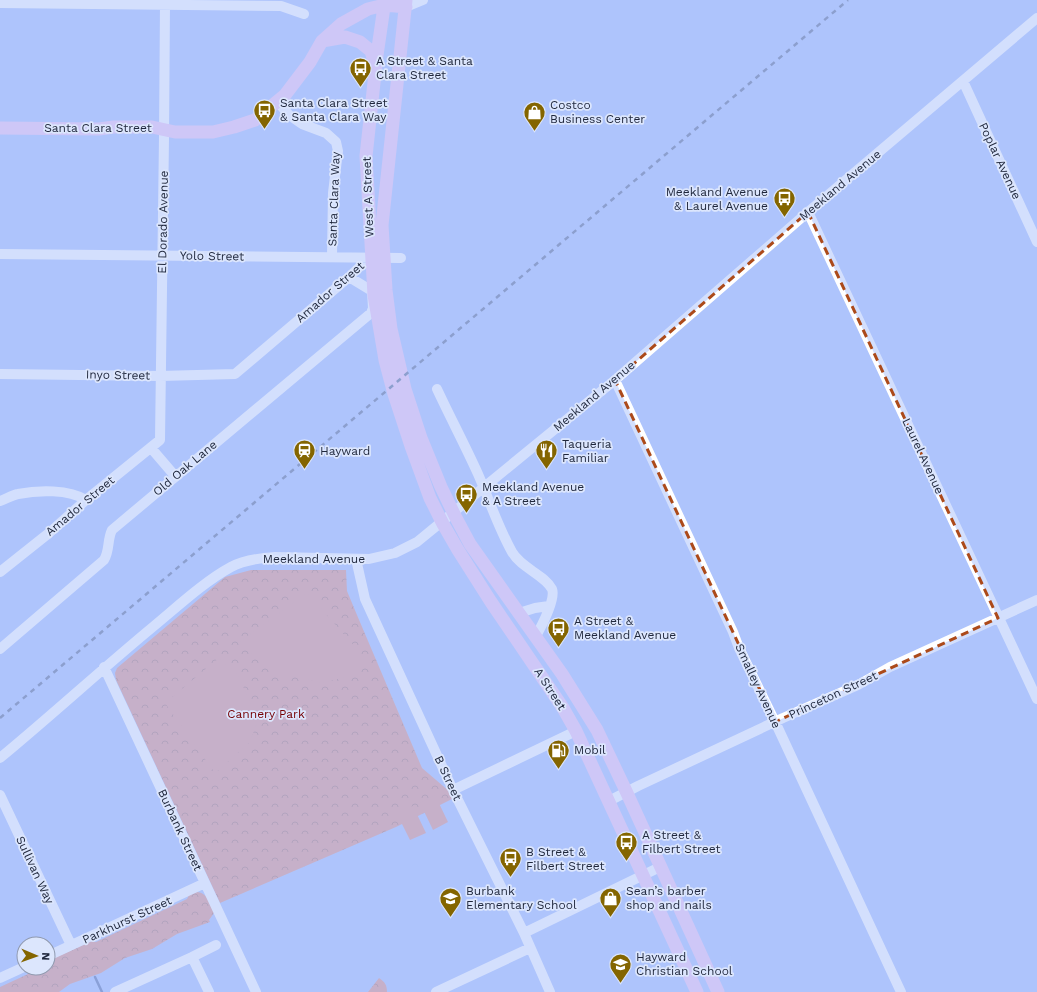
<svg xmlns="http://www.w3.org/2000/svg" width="1037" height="992" viewBox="0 0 1037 992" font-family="'Work Sans',sans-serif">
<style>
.park{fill:url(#park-crowns)}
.garden{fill:#e2988d}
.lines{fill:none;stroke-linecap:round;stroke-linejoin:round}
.stream{stroke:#5e74ae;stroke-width:2.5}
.minor{stroke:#fff;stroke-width:10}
.major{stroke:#f4c9f2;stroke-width:13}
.rail{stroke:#627197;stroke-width:2.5;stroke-dasharray:5 5;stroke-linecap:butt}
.marked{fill:none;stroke:#ac4a1a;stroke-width:3;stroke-dasharray:8 5;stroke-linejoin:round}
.labels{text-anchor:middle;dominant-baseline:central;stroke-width:3.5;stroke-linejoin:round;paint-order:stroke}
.poi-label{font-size:12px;fill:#1f273c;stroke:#dce6fd;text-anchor:start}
.street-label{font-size:12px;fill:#1f273c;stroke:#dce6fd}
.park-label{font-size:12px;fill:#750003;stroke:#dce6fd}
</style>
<defs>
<pattern id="park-crowns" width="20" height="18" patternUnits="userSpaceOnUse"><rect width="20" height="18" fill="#e2988d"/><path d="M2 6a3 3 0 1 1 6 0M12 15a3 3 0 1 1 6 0" fill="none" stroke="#b77c74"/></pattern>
</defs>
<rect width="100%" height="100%" fill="#aec4fc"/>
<path class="park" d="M251 570H346L347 591 357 615 422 768 456 797 396 827 220 903 116 680 115 673 117 668 225 577Z
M197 892C208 893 210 904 214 913L209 920 210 922 177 934 152 949 125 958 101 973 70 984 59 992H0V987L41 968H48V965L52 963 54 958 92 941 96 942 187 899 189 895Z
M379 978C385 982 387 985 387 992H368Z"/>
<path class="garden" d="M307 593 365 658 346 677 321 683 272 671 238 643Z
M219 658 238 675 258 720 250 742 215 773 165 703Z
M435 795 448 822 433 830 420 803Z
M413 806 426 833 410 840 397 814Z"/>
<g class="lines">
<path class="stream" d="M95 977 102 992"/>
<path class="minor" d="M0 3 281 6 304 14
M406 7 423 0
M963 81 1037 242
M277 101 289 115 302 124 326 133 336 142 338 151 333 193 332 257
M808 212 1037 699
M0 254 401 258
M0 374 160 376 235 374 349 277 370 257
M615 380 733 632 739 648 778 728 901 992
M437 389C450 417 465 445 478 474 489 499 498 527 512 552 521 568 545 575 552 589 556 599 541 627 536 636
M151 448 175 476
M0 501C6 499 12 495 18 494 38 490 69 489 86 500
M356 559 365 599 453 790 524 933 550 992
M0 572 49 533 86 500 160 440 164 137 165 4
M519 613 535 608 549 606
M0 649 104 560C110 550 107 540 112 530L371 313 373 308 372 291 349 277
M104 667 256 992
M0 758C52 715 102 669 154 626 177 607 205 581 231 567 244 560 260 558 275 557L369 559 395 553 417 542 615 380 808 212 1037 18
M453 790 576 731
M0 795 71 945
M609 801 638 786 783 718 858 685 890 667 1037 600
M524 933 660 867
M48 956 205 883
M192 957 209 992
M0 978 24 967
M115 992 192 957 216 945
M436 992 530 948"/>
<path class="major" d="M385 0 377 55 366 156 374 295 385 360 394 394 411 446 430 498 443 524 458 550 491 602 563 708 576 731 697 992
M406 0 382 225 386 290 391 329 405 389 421 438 441 487 455 516 470 544 562 674 597 730 626 791 718 992
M322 41 345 37 360 42 371 51 375 65
M0 128 99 129 114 127H152L175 132H213L234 127 255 120 285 95 310 62 322 41 341 24 368 9 376 7 385 5 406 7"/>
<path class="rail" d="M0 718 848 0"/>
</g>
<path d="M0 0H1037V992H0ZM808 212 998 618 775 722 615 380Z" fill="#aec4fc" fill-opacity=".55" fill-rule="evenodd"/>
<path class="marked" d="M808 212 998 618 775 722 615 380Z"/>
<defs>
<symbol id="bus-pin" viewBox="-11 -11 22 30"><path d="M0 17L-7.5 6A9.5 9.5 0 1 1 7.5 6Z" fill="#846500" stroke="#dce6fd"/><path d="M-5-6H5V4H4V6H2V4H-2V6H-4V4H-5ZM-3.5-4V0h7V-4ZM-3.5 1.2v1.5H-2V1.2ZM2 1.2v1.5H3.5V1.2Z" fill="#fff"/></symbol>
<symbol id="shop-pin" viewBox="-11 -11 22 30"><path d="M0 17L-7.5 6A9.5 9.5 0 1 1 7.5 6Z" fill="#846500" stroke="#dce6fd"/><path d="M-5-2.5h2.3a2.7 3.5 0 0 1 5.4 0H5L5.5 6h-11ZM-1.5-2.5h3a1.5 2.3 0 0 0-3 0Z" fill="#fff"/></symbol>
<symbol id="station-pin" viewBox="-11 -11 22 30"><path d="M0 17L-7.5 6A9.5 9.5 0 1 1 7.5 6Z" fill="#846500" stroke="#dce6fd"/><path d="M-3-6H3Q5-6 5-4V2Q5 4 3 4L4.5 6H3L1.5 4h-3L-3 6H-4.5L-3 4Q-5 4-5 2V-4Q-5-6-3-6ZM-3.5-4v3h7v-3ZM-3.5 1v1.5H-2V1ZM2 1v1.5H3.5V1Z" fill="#fff"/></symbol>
<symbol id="restaurant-pin" viewBox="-11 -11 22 30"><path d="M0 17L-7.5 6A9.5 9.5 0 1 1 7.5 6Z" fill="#846500" stroke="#dce6fd"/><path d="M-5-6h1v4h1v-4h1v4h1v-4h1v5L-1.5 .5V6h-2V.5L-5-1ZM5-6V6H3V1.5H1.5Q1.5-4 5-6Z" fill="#fff"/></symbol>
<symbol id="fuel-pin" viewBox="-11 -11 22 30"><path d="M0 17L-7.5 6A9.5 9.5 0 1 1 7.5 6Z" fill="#846500" stroke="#dce6fd"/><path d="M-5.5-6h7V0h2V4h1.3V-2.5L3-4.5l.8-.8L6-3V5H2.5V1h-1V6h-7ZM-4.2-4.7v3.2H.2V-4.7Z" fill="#fff"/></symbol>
<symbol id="school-pin" viewBox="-11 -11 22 30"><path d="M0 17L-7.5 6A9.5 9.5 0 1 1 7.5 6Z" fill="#846500" stroke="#dce6fd"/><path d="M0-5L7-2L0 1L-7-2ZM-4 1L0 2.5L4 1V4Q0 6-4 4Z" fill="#fff"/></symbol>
</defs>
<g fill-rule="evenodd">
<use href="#bus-pin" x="348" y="56" width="25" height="34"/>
<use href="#bus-pin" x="252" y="98" width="25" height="34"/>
<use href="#shop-pin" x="522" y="100" width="25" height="34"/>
<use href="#bus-pin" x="772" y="186" width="25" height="34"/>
<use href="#station-pin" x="292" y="438" width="25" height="34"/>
<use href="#restaurant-pin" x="534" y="438" width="25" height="34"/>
<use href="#bus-pin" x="454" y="482" width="25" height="34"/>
<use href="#bus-pin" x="546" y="616" width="25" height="34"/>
<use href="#fuel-pin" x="546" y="738" width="25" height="34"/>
<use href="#bus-pin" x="614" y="830" width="25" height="34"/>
<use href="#bus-pin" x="498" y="846" width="25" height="34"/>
<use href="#school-pin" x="438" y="886" width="25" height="34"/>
<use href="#shop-pin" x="598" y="886" width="25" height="34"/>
<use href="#school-pin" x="608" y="952" width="25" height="34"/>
</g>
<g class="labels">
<g class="poi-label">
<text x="376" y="61">A Street &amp; Santa<tspan x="376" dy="14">Clara Street</tspan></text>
<text x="280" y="103">Santa Clara Street<tspan x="280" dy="14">&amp; Santa Clara Way</tspan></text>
<text x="550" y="105">Costco<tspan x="550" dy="14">Business Center</tspan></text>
<text x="768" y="192" text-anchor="end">Meekland Avenue<tspan x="768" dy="14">&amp; Laurel Avenue</tspan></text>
<text x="562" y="444">Taqueria<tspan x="562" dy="14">Familiar</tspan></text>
<text x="320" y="451">Hayward</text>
<text x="482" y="487">Meekland Avenue<tspan x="482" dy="14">&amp; A Street</tspan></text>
<text x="574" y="621">A Street &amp;<tspan x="574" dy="14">Meekland Avenue</tspan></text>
<text x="574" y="750">Mobil</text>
<text x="642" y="835">A Street &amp;<tspan x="642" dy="14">Filbert Street</tspan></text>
<text x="526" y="852">B Street &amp;<tspan x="526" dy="14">Filbert Street</tspan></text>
<text x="466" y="891">Burbank<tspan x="466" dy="14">Elementary School</tspan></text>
<text x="626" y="891">Sean’s barber<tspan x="626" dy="14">shop and nails</tspan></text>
<text x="636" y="957">Hayward<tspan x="636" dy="14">Christian School</tspan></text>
</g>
<g class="street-label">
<text x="98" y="128">Santa Clara Street</text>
<text transform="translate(1000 161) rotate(65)">Poplar Avenue</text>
<text transform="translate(840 185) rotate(-40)">Meekland Avenue</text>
<text transform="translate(368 197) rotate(-92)">West A Street</text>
<text transform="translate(334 199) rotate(-88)">Santa Clara Way</text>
<text transform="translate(163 222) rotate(-89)">El Dorado Avenue</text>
<text transform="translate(212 256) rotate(1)">Yolo Street</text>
<text transform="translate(330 292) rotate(-41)">Amador Street</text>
<text transform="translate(118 375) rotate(1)">Inyo Street</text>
<text transform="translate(594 396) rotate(-40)">Meekland Avenue</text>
<text transform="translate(923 456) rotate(65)">Laurel Avenue</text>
<text transform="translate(185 468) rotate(-40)">Old Oak Lane</text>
<text transform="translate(80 506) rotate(-40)">Amador Street</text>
<text x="314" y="559">Meekland Avenue</text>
<text transform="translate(758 686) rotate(65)">Smalley Avenue</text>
<text transform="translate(550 689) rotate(57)">A Street</text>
<text transform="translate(833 695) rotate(-25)">Princeton Street</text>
<text transform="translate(448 778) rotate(65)">B Street</text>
<text transform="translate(180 830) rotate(65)">Burbank Street</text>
<text transform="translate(35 870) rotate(65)">Sullivan Way</text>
<text transform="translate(127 920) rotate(-25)">Parkhurst Street</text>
</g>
<g class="park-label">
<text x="266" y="714">Cannery Park</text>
</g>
</g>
<g transform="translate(36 956) rotate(92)"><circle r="19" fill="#dce6fd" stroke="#909ab0"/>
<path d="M0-3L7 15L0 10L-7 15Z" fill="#846500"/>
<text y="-6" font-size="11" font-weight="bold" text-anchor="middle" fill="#1f273c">N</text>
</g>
</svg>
